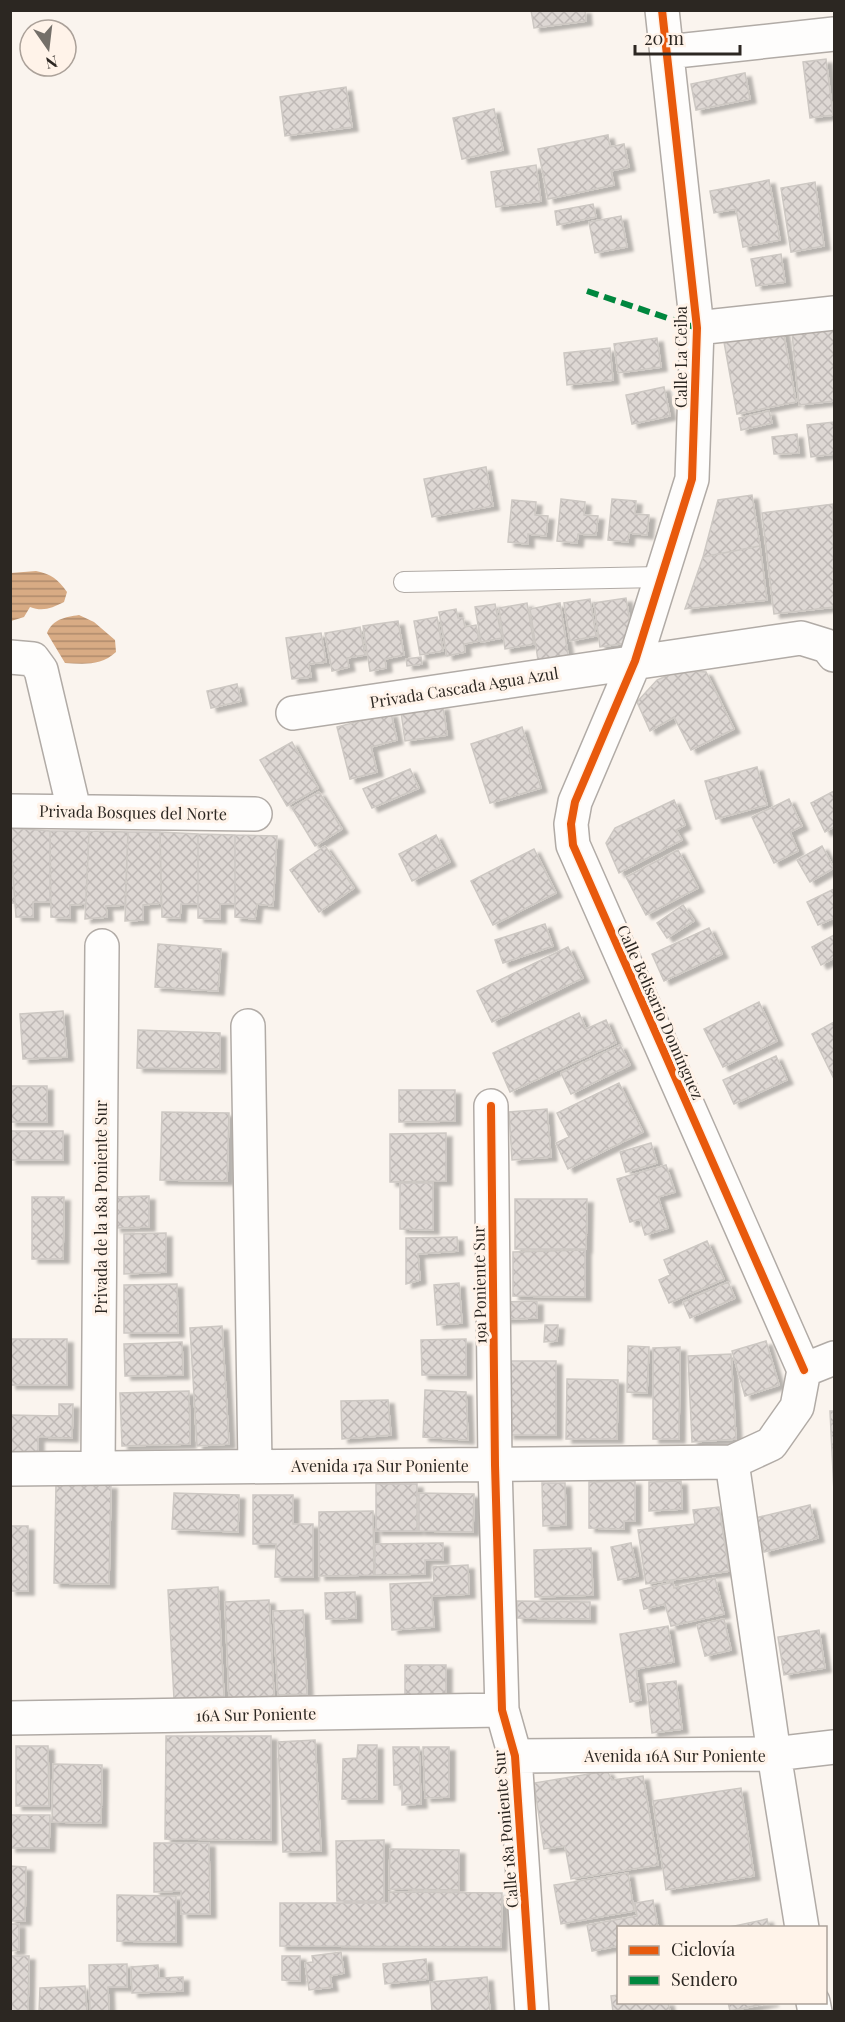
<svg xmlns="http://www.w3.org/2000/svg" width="845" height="2022" viewBox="0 0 845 2022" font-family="'Playfair Display',serif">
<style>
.water{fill:url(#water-rules)}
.building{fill:url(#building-cross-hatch);stroke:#cdc8c3;stroke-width:1.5;filter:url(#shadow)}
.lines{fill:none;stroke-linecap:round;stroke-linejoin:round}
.lane-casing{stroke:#b1aba6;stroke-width:22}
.street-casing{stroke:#b1aba6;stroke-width:36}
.lane{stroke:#fefdfc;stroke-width:20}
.street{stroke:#fefdfc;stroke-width:33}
.quiet{stroke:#00873e;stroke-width:6;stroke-dasharray:12 6;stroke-linecap:butt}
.cycleway-casing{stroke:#fff3e9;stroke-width:11}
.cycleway{stroke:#e8590c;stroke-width:8}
.labels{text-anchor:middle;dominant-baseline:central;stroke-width:6;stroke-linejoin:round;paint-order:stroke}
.street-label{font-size:16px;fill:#2c2722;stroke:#fff3e9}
</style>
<defs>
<pattern id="water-rules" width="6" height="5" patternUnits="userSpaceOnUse" patternTransform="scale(1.5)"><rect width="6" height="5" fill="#d8ab84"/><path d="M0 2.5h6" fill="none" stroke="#af8b6c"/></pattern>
<pattern id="building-cross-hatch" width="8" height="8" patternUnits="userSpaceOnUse" patternTransform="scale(1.5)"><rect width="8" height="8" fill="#ded8d4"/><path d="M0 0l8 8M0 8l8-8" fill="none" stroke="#bfb9b6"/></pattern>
<filter id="shadow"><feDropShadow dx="6" dy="4" stdDeviation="1.5" flood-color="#0004"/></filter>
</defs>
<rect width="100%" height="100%" fill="#faf4ee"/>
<path class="water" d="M36 571C51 574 58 579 67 592L64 602C52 608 43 612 30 607L24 617 11 621V573Z
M79 615 94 622 115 640 116 652C101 666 84 664 65 663L47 633C53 619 65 617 79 615Z"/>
<path class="building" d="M531 10H585L586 21 534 28Z
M826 59 833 115 810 118 803 62Z
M745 73 750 99 696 110 691 84Z
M346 87 352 127 285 136 280 97Z
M494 109 503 150 462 159 453 118Z
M608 135 610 147 624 144 629 167 611 171 614 185 548 199 538 149Z
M536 165 541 201 496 207 491 172Z
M769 180 780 240 743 247 736 209 714 213 710 191Z
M815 182 824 246 791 252 781 188Z
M593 204 596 217 557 225 555 211Z
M621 216 627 247 595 253 589 222Z
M781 254 785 282 756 286 751 259Z
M834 328V401L799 405 792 333Z
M783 330 796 402 737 414 724 342Z
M657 338 661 367 618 373 614 344Z
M610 348 613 380 567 385 564 353Z
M664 387 670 416 632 424 626 395Z
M769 411 772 423 741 430 739 418Z
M834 422V454L811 457 807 425Z
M797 434 799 453 774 454 772 437Z
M486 467 493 506 432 517 424 479Z
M752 495 760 546 703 557 718 500Z
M561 499 585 502 584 515 598 516 596 535 578 534 577 543 557 541Z
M612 499 636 501 635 514 649 515 647 535 629 533 628 542 608 540Z
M512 500 536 502 535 515 548 516 546 536 528 534V544L508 542Z
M833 504 834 607 774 614 762 513Z
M760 546 767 600 685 609 703 557Z
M626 598 633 642 600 647 594 603Z
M590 599 596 636 570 641 564 603Z
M527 603 534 644 505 649 499 608Z
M560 603 568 655 538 660 530 609Z
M495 604 502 638 481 642 475 607Z
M456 609 458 618H463L465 627 476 625 479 641 464 644 465 652 447 656 439 612Z
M437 617 443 651 420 655 414 621Z
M398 621 404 655 385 659 386 668 370 671 363 626Z
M360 627 365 655 347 658 349 667 332 671 325 633Z
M321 633 326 662 309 664 311 677 292 679 286 638Z
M421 657 422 664 407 666 406 659Z
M679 670 706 672 734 729 691 750 674 717 650 731 637 702 657 680Z
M237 684 241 701 211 708 207 691Z
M443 706 447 735 405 741 401 712Z
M391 713 397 740 371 747 377 772 350 779 337 727Z
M522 727 541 788 490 803 471 744Z
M292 742 318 788 287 806 260 760Z
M757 767 767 805 716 819 705 781Z
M410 769 419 788 372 808 363 789Z
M834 791V827L825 832 811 803Z
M319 792 342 829 315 846 292 808Z
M789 799 802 826 790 832 798 851 774 863 752 817Z
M674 800 685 825 676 830 682 840 619 873 606 843 615 828Z
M10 828 50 831V902H33V917H16Z
M50 831H89L86 904 70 905V918L51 917Z
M89 831 128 832 125 905 106 906 107 917 85 919Z
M128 832H160L161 903 143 905V920L125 921Z
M160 832 198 834V904H181L180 918 162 917Z
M198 834 235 835V904H220V919L198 918Z
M235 835 277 836 273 906 257 904 255 919 235 917Z
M436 835 450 862 412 881 399 854Z
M10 839 15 903H10Z
M325 846 354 888 319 912 290 870Z
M822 846 834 868 810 882 797 860Z
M534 849 556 893 493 925 471 881Z
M678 850 698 888 646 915 626 877Z
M834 889V918L818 925 807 902Z
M683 905 694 921 667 938 657 923Z
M545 924 553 946 503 963 495 940Z
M709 928 722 954 664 981 652 954Z
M834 935V958L821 965 812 947Z
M158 944 221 949 218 991 155 987Z
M568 947 583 978 492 1022 477 991Z
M759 1002 777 1041 723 1067 704 1029Z
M63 1011 67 1057 23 1059 20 1014Z
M579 1013 586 1029 606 1020 616 1043 510 1092 493 1053Z
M834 1022V1079L812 1034Z
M138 1030 220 1033V1069L137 1068Z
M620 1045 630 1065 571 1094 561 1073Z
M776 1056 787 1080 734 1104 723 1080Z
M619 1083 643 1132 568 1169 556 1143 569 1137 557 1113Z
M10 1086H47V1122H10Z
M399 1090H455V1121L399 1122Z
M547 1109 551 1157 512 1160 509 1112Z
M162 1112 229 1113 227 1181 160 1180Z
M10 1131H63V1160H10Z
M446 1133V1181L390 1182V1134Z
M651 1143 657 1163 626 1172 620 1152Z
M666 1165 675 1192 658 1197 668 1228 645 1235 640 1219 630 1222 617 1179Z
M400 1183H433V1230L400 1229Z
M149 1196V1227L115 1228 113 1197Z
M32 1197H64L63 1259H32Z
M515 1199H587L586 1249H515Z
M166 1233V1272L124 1274V1234Z
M457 1237 458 1251 418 1254 420 1280 406 1284V1238Z
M707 1241 724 1279 669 1303 659 1280 670 1275 664 1260Z
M585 1250V1297L513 1296V1252Z
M728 1282 735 1298 690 1318 683 1302Z
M459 1283 462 1323 437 1325 434 1285Z
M177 1284 178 1333H124V1285Z
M537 1301V1318L504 1319V1302Z
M545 1325H558L557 1341 544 1342Z
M222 1326 229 1444 197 1446 190 1328Z
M10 1339H67V1385H10Z
M466 1339V1375H422L421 1340Z
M766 1341 779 1385 745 1396 732 1351Z
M182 1342 183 1375 125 1376 124 1344Z
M628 1346 649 1347 647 1393 627 1392Z
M680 1347 679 1439H653V1348Z
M731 1354 736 1439 692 1442 688 1356Z
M508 1361H556V1435H508Z
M567 1379 618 1380 617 1439H566Z
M425 1390 466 1392 468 1440 423 1437Z
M189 1391 190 1444 122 1446 120 1393Z
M388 1400 391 1435 342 1439 341 1401Z
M59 1404H73L72 1438 38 1437V1453H10V1415L59 1416Z
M830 1411H834V1492Z
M635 1481V1521H624V1529L589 1528V1482Z
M681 1481 682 1509 649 1511V1482Z
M542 1483H565L566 1525 543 1526Z
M56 1484 111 1485 109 1584 54 1583Z
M376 1484H417V1531H376Z
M174 1493 239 1495 238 1532 172 1529Z
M419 1493 474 1494 473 1532 419 1531Z
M253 1495H293V1524H313V1577H275L276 1544H253Z
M810 1505 818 1538 764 1552 755 1518Z
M719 1507 729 1571 646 1584 638 1530 695 1524 693 1510Z
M373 1511 374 1575 319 1576V1512Z
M10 1526H28V1591H10Z
M443 1543V1560H425V1574L375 1575V1544Z
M631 1543 638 1576 618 1580 611 1547Z
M591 1548 593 1595 535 1597 534 1550Z
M468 1565 469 1594 432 1596 434 1627 392 1630 390 1584 434 1582 433 1567Z
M715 1578 724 1614 671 1626 665 1604 644 1609 640 1590 673 1582 674 1588Z
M218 1587 224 1696 174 1699 168 1590Z
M355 1592 356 1618 326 1619 325 1593Z
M269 1600 274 1696 229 1698 225 1602Z
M517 1601 590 1602V1619L517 1618Z
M303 1610 307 1694 278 1695 273 1611Z
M724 1619 731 1650 705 1656 697 1625Z
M668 1626 674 1662 636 1669 641 1700 630 1702 620 1634Z
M819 1630 825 1668 784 1675 778 1637Z
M405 1665H446V1699H405Z
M676 1681 682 1729 652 1733 647 1684Z
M166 1736H271V1840L165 1839Z
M315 1740 321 1851 283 1852 278 1742Z
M358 1745H377V1799H342L343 1759 357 1758Z
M16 1746H48L49 1806H16Z
M393 1747H419L421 1804 402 1805V1785H394Z
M423 1747H449V1797L425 1798Z
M53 1764 102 1765 101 1823 52 1822Z
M607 1771 612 1780 643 1776 658 1865 571 1879 565 1846 544 1849 534 1783Z
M741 1788 754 1876 666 1890 653 1801Z
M10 1815H50L49 1848H10Z
M384 1840V1901H337L336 1841Z
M154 1843H209L210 1914H181V1891L154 1892Z
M390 1849 459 1850V1890L389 1889Z
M10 1866 26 1867 25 1921H10Z
M628 1873 634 1911 561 1924 554 1885Z
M389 1892 502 1893 501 1947 280 1946V1903H389Z
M117 1895 176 1896V1942L117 1941Z
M653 1900 658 1928H618V1946L592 1951 587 1925 637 1916 635 1903Z
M767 1919 769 1928H725Z
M10 1924H19V1950L10 1951Z
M341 1952 344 1973 330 1976 332 1987 309 1990 305 1963 313 1962 312 1956Z
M10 1956H29L28 2012H10Z
M282 1956H300V1981L282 1980Z
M426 1959 428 1979 385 1984 383 1964Z
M127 1964V1987H108L109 2012H90L89 1965Z
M158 1965 159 1978 183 1977V1991L132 1993 131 1967Z
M487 1977 490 2012H432L430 1982Z
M85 1986 87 2012H39L40 1988Z
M618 1995V2002H668L670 2012H613L611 1996Z
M728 2002H773L730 2011Z"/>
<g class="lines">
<defs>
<path id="lane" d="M404 582 661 577"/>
<path id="street" d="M662 10 697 328 692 479 635 661 575 802 571 824 573 845 804 1370
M667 52 834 34
M697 328 834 313
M10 657 33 659 41 670 74 810
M293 713 801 638 827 646 834 655
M10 811 255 814
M248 1026 255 1466
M491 1106 495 1465 502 1710 515 1756 532 2012
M804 1370 834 1358
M732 1462 774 1754 802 1928
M98 1467 102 946
M10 1469 732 1462 771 1444 797 1407 804 1370
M10 1718 502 1710
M515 1756 774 1754 834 1747
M813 2002 815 2012"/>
</defs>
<use href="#lane" class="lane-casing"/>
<use href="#street" class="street-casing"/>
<use href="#lane" class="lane"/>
<use href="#street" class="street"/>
<path class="quiet" d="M587 291 697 328"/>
<defs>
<path id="cycleway" d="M662 10 697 328 692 479 635 661 575 802 571 824 573 845 804 1370
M491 1106 495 1465 502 1710 515 1756 532 2012"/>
</defs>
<use href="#cycleway" class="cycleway-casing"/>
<use href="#cycleway" class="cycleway"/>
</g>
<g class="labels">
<g class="street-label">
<text transform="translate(680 357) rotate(-90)">Calle La Ceiba</text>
<text transform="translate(464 687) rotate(-9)">Privada Cascada Agua Azul</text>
<text transform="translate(133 812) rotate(1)">Privada Bosques del Norte</text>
<text transform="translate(661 1012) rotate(66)">Calle Belisario Domínguez</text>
<text transform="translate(100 1207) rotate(-90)">Privada de la 18a Poniente Sur</text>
<text transform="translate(479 1285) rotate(-91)">19a Poniente Sur</text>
<text x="380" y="1465">Avenida 17a Sur Poniente</text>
<text transform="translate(256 1714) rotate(-1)">16A Sur Poniente</text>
<text x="675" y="1755">Avenida 16A Sur Poniente</text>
<text transform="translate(505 1829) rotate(-95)">Calle 18a Poniente Sur</text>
</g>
</g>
<rect width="845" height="2022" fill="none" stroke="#2c2722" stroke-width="24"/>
<rect x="617" y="1926" width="210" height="78" fill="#fff3e9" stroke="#aba199" stroke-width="1.5"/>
<rect x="629" y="1946" width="30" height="9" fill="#e8590c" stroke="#aba199" stroke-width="1.5"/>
<text x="671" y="1956" font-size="18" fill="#2c2722">Ciclovía</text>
<rect x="629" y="1976" width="30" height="9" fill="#00873e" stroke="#aba199" stroke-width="1.5"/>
<text x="671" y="1986" font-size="18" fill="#2c2722">Sendero</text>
<g transform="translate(48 48) rotate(166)"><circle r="28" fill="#fff3e9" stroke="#aba199" stroke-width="1.5"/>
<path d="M0-4.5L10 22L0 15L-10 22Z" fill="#746f69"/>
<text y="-9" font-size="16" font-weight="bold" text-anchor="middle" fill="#2c2722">N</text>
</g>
<path d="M635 45v9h105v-9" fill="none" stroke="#2c2722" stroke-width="3"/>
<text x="644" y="45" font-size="18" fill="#2c2722" stroke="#fff3e9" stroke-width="4.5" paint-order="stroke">20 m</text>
</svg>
